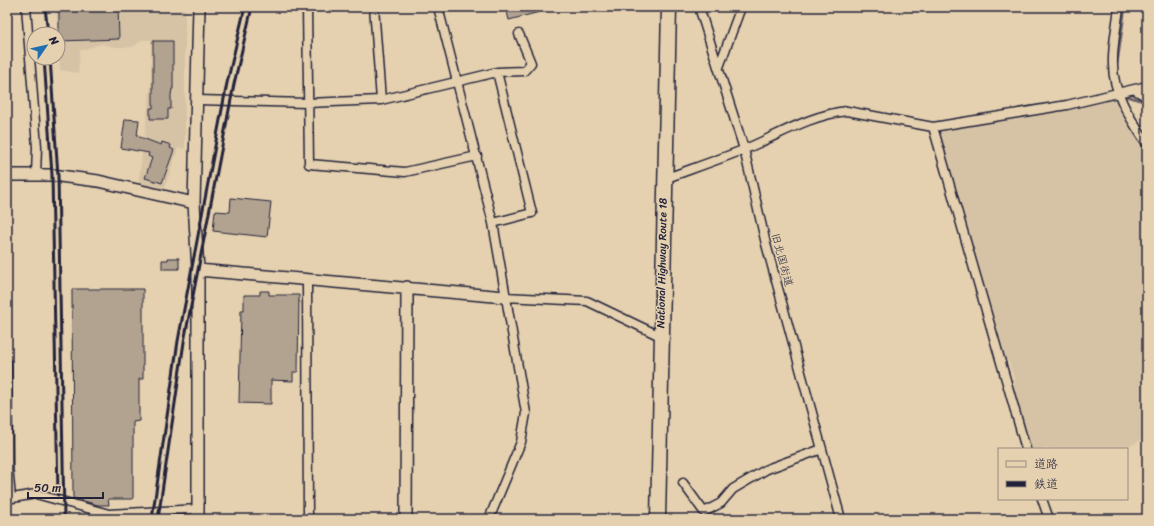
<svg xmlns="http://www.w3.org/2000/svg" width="1154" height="526" viewBox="0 0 1154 526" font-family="Sriracha,'Klee One',sans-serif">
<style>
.built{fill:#d6c3a6}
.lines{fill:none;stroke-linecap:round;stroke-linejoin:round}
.stream{stroke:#6b6467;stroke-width:3}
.building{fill:#b2a391;stroke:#22223b}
.street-casing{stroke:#22223b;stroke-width:11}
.secondary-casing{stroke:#22223b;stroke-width:14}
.highway-casing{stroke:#22223b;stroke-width:17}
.street{stroke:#e5d1af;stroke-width:8}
.secondary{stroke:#e5d1af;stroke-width:11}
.highway{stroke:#e5d1af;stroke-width:14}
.rail{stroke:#22223b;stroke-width:3}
.labels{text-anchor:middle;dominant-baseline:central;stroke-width:3;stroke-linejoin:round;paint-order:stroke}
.street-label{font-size:11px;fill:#22223b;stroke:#e5d1af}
</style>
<rect width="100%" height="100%" fill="#e5d1af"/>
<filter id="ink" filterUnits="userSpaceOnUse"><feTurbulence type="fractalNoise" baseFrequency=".025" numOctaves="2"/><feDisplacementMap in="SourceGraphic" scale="8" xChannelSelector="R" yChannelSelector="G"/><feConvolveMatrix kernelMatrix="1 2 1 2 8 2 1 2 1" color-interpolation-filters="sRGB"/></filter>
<g filter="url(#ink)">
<path class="built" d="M56 7H185V149L178 148 163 193 138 186 151 84V40H142L133 47H116L101 44 80 51 78 73 60 70Z
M1116 98 1147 150V437L1129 446 1127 450 1031 449 1012 388 1015 383 1009 362 1003 355 940 137 942 131Z"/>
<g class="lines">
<path class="stream" d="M1117 63 1125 7
M1126 96 1147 102"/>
</g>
<path class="building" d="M59 7H118L119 39 59 41Z
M514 7H546L547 10 509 20 507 12 515 10Z
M153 41H173V89H172L171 95V109H168V119H150V108H153Z
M125 119 139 120 137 136 161 145 162 142 171 145 170 148 174 150 162 183 145 178 152 158 148 156 149 153 121 148Z
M231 198 271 202 267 237 213 231 215 211 230 212Z
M168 258H179V269H162V260H168Z
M72 289H143V379H139V421L133 422V499H108L109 505H98L73 498Z
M260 291H269V295H299L298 372H293V381L271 380V404L239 403 241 310H244V295H260Z"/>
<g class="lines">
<defs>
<path id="street" d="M26 7 37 147 36 175
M307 7 309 164 405 172 477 156
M374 7 381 100
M438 7 493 223 526 413 521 442 489 519
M699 7 744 149 766 244 841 519
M1119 7C1117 26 1112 46 1113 65 1113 94 1132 121 1147 144
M719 67 741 7
M497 72 524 71 531 63 519 34
M1135 90 1147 97
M198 100 307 103 381 100 497 72 532 213 493 223
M933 127 1026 449
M664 179C691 169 718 160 745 149 779 135 810 115 847 111L933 127 1067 105 1147 86
M307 281 308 519
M505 297 587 301 660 336
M7 363 8 465 11 498
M683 483 704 512 721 503 733 489 767 469 822 449
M7 499 36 494 109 514 198 509
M1042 499 1049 519"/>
<path id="secondary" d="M7 175H52L98 181 194 203
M198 270 505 297
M198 519V270L194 203 199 7
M406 519 407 287"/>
<path id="highway" d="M658 519 669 7"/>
</defs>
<use href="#street" class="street-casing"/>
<use href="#secondary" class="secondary-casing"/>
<use href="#highway" class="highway-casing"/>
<use href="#street" class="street"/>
<use href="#secondary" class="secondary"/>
<use href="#highway" class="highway"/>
<path class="rail" d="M45 7 48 34
M44 58 52 175 58 495
M50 58 58 176 64 519
M152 519 178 341 227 83 245 7
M158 519 184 342 234 84 252 7"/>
</g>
</g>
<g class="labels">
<g class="street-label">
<text transform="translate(782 260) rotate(75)">旧北国街道</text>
<text transform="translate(662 263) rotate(-89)">National Highway Route 18</text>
</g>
</g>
<rect width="1154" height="526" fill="none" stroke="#e5d1af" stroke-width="24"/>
<rect x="12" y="12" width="1130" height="502" fill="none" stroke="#22223b" stroke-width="1.5" filter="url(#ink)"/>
<rect x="998" y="448" width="130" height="52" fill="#e5d1af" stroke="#978b81"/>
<rect x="1006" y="461" width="20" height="6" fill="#e5d1af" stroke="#978b81"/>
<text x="1034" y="468" font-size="12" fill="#22223b">道路</text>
<rect x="1006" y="481" width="20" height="6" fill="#22223b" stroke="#978b81"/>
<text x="1034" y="488" font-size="12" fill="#22223b">鉄道</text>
<g transform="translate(46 46) rotate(56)"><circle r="19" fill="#e5d1af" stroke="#978b81"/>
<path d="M0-3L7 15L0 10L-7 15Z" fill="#1f6fb2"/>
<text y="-6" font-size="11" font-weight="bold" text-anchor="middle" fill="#22223b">N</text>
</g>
<path d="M28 492v6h75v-6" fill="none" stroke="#22223b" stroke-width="2"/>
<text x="34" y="492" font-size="12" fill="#22223b" stroke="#e5d1af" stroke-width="3" paint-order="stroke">50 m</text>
</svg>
